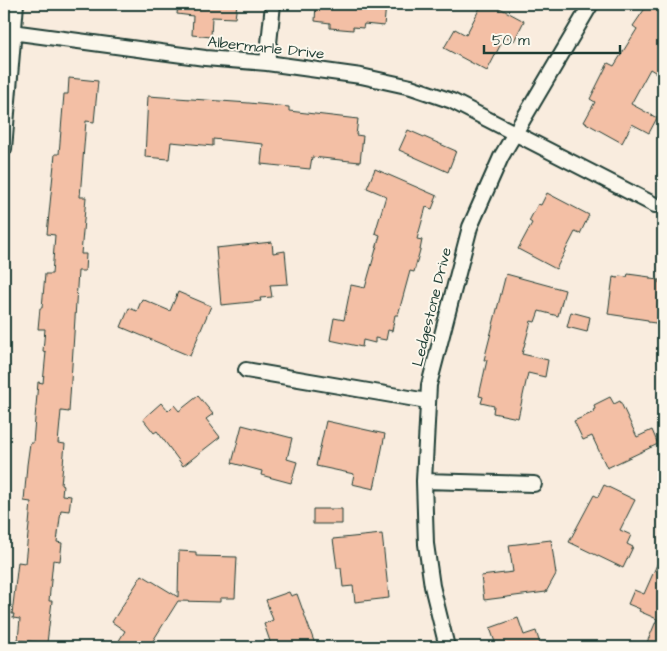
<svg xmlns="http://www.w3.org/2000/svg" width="667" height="651" viewBox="0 0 667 651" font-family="'Architects Daughter',sans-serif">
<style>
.building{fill:#f3bfa5;stroke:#1f3d34}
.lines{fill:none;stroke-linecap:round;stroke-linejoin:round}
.minor-casing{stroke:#1f3d34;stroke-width:18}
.minor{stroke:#fbf7ec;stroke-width:14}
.labels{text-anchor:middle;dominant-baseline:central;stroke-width:4;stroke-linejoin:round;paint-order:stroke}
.street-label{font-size:15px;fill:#1f3d34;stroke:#fbf7ec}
</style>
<rect width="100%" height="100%" fill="#f9ecde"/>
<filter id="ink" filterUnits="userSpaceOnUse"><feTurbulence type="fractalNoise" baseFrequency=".02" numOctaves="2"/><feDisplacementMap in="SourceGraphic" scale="10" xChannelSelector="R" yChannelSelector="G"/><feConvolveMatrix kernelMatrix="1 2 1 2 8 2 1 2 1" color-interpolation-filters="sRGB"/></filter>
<g filter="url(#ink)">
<path class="building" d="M178 4H237L235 18 212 17 211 37 192 35 193 16 177 14Z
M316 4H386L384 26 364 24 363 28 353 27V30L330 28V23L315 21Z
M482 4H492L524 21 514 41 505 36 487 71 444 48 455 29 466 35Z
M654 4H663V77L650 69 631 104 657 118 649 133 632 124 622 143 584 122 595 102 590 99 608 63 614 66 637 29 633 26 646 7 650 9Z
M69 78 98 81 94 122 86 121 80 197H86L81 254H86L85 271H78L69 412 61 411 58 443 65 444 61 485H63L62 495 71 496 69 511 61 510 57 542 62 543 60 561 53 560 49 601H52L47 643 18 640 20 619 13 618 14 614H12L18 562 25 563 29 525 31 502 24 501 27 465 30 443H33L38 382 43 383 46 352 43 351 45 329H38L40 308H42L45 274H52L55 235 47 234 55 154H59L64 94H68Z
M148 96 249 103 289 107V111L358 119 356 135 363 136 360 162 312 157 310 169 261 164 263 144 213 139V146L171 142 169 159 145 157Z
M408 130 456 151 448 172 399 150Z
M375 169 437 196 432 209 426 207 417 239 422 240 420 250 414 272 410 271 398 315H395L392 331 388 330 386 340 375 338V343L363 340 362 347 330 340 334 318 344 320 351 285 365 288 380 235 375 233 386 196 367 188Z
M547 193 589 215 580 234 575 232 556 269 518 249 532 223 529 221 538 204 541 205Z
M272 242 273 253 285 251 288 284 270 285 272 297 260 298 261 301 221 305 216 248Z
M506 274 565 290 558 316 539 311 535 322 531 321 522 354 548 360 545 377 528 373 518 418 493 413 494 406 481 403 483 397 479 396 487 360H484Z
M628 274 650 277V279L659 280V283H663V324L648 322V320L608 314 613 277 618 278 619 276 627 277Z
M178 292 211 306 190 356 121 327 129 308 137 311 142 299 170 311Z
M571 312 590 317 587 332 567 327Z
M198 396 213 414 206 419 220 437 183 466 157 431 154 433 143 419 161 403 168 411 174 405 179 411Z
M610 397 614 404 620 401 637 437 652 430 658 444 607 468 592 436 583 440 574 421 594 412 593 410 595 409 594 405Z
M326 421 385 434 374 489 352 484 354 474 316 466Z
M242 425 292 438 287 459 297 462 291 483 261 475 262 471 232 463Z
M604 485 635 500 620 530 631 535 627 544 633 547 623 568 569 542 594 495 598 497Z
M313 509H342V524H313Z
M382 534 389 598 355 602 353 586 343 587 341 568H337L333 539Z
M551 540 556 574 546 592 484 600 481 576 513 572 509 545Z
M179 551 196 552V556L237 557 235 598H220V602L178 601 149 647H115L125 631 112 622 142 575 178 597Z
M663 551V647H645L657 619 639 611 640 609 628 604 634 590 644 594Z
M289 592 291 596 297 594 316 647H272L264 624 273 620 266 600Z
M518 618 524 635 536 631 541 647H496V645L490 628Z"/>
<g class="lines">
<defs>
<path id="minor" d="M4 31 205 58 267 63 361 76 411 87 452 101 655 205
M267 63 273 4
M4 149 16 4
M246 370 427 401
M424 481 534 484
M447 647 432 586 426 544 424 481 429 385 470 227 501 157 591 4"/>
</defs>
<use href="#minor" class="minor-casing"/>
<use href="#minor" class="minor"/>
</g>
</g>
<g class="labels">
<g class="street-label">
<text transform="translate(266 48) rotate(6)">Albermarle Drive</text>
<text transform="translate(432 307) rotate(-76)">Ledgestone Drive</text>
</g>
</g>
<rect width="667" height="651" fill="none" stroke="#fbf7ec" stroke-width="20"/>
<rect x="10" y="10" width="647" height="631" fill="none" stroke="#1f3d34" stroke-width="2" filter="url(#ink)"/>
<path d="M484 45v8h136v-8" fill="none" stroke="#1f3d34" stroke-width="2.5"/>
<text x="492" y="45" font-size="15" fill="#1f3d34" stroke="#fbf7ec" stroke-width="4" paint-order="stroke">50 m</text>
</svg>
